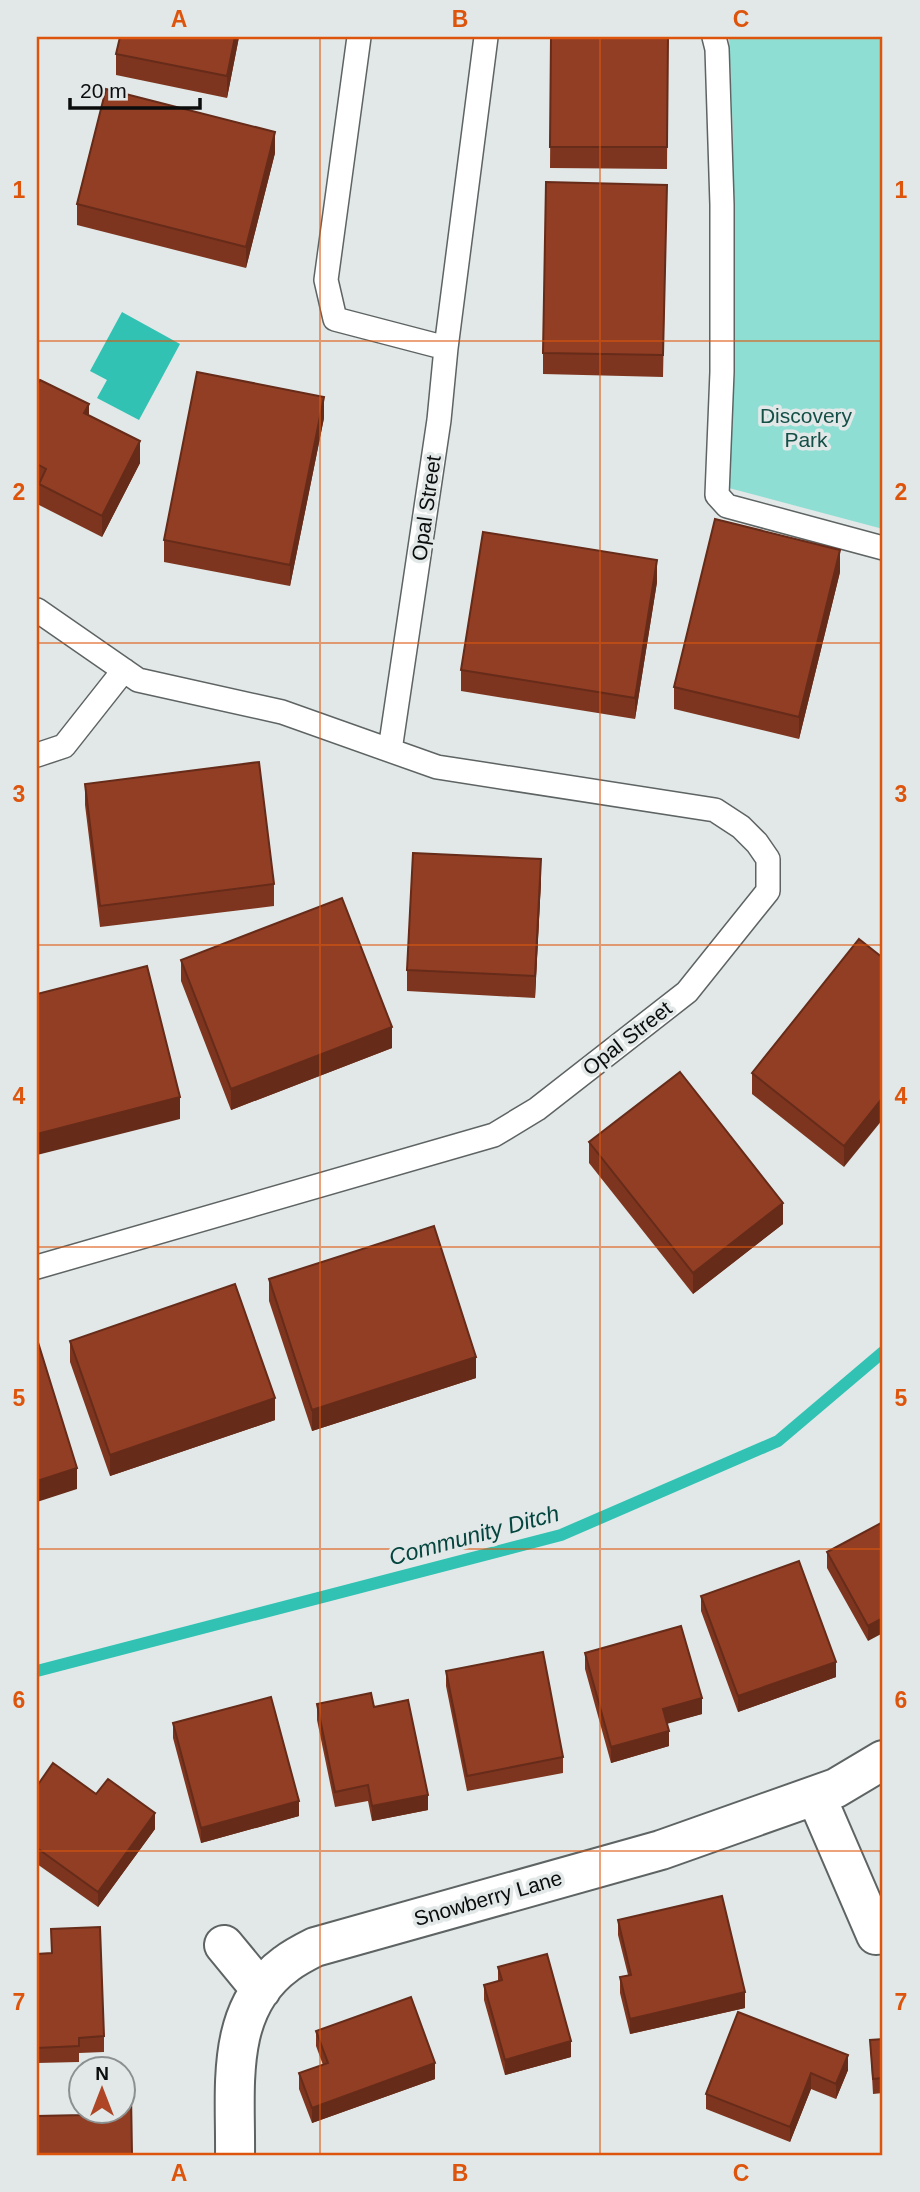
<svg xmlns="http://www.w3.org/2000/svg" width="920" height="2192" viewBox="0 0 920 2192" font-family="Arial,sans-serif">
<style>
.green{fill:#8fded3}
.water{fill:#31c2b3}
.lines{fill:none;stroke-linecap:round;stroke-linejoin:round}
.stream{stroke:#31c2b3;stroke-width:12}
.service-casing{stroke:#5e6463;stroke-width:26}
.minor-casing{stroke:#5e6463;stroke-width:42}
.service{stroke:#fff;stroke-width:23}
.minor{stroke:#fff;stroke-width:38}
.wall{fill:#7e351f}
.shaded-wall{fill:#662b19}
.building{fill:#923e24;stroke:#662b19;stroke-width:2}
.grid{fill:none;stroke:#dd550c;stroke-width:2;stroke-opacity:0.55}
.labels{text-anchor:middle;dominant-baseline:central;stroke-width:7;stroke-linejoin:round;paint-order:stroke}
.park-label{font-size:21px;fill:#144f48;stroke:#e2e8e7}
.street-label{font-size:21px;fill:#0b0d0d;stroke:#e2e8e7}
.water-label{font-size:23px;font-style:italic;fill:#05453f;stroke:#e2e8e7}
.neatline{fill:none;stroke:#dd550c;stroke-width:2.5}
.grid-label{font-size:23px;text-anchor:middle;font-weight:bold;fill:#dd550c}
</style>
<rect width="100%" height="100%" fill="#e2e8e7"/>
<path class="green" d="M729 37H883V529L725 487 735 322 733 134Z"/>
<path class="water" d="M122 312 180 344 139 420 97 398 107 380 90 371Z"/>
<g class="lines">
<path class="stream" d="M37 1671 561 1535 778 1441 883 1352"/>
<defs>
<path id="service" d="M359 37 326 280 335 319 446 348 486 37
M714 37 717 49 722 205V372L717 495 727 506 883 548
M37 610 138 680 282 712 437 767 715 810 741 827 757 843 768 859V891L687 992 537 1109 494 1135 37 1267
M390 750 439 420 446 348
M37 755 64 746 124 670"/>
<path id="minor" d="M816 1796 876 1935
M224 1945 261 1990
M235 2155C236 2088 224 2009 286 1964 295 1957 305 1952 315 1947L661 1850 836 1788 883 1760"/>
</defs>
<use href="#service" class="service-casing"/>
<use href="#minor" class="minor-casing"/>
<use href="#service" class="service"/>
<use href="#minor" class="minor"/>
</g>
<path class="wall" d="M239 37 227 98 116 75V54Z
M551 37H668L667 169 550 168Z
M275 153 246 268 77 225V204Z
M667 185 663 377 543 374V353Z
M37 385 89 416 140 463 102 537 39 505V486L37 485Z
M324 418 290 586 164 562V540Z
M840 572 799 739 674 709V687Z
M657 582 635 719 461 691V670Z
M85 784 274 884V906L100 927 85 805Z
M541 881 535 998 407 991V970Z
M859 939 844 1167 752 1094V1073Z
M181 960 392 1048 231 1110 181 981Z
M589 1142 783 1224 693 1294 589 1163Z
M269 1279 476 1378 312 1431 269 1301Z
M70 1341 275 1420 110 1476 70 1362Z
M883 1522 868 1641 827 1568V1552Z
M701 1596 836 1677 738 1712 701 1611Z
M585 1653 702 1714 667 1723 669 1746 611 1763 585 1669Z
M446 1671 563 1757V1773L467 1791 446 1686Z
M317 1704 374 1707 428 1810 372 1821 368 1801 335 1807 317 1720Z
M173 1723 299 1816 201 1843 173 1738Z
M37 1786 96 1794 155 1829 98 1907 37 1864Z
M618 1920 745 2008 630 2034 620 1993V1977L628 1975 618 1935Z
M51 1929 104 2036V2052L79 2053V2062L37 2063V1954L51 1953Z
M498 1967 571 2057 505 2075 484 2000V1985L498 1981Z
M738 2012 848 2070 836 2099 811 2089 790 2142 706 2109V2094Z
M316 2031 435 2079 312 2123 299 2089V2073L323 2065 316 2046Z
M883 2039V2093L873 2094 870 2040Z"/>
<path class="shaded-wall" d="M235 37H239L227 98V76Z
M275 132V153L246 268V247Z
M324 397V418L290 586V565Z
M89 404V425L84 413Z
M140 441V463L102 537V516Z
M840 550V572L799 739V717Z
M657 560V582L635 719V698Z
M541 859V881L535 998V976Z
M392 1027V1048L231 1110V1089Z
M180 1097V1119L37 1155V1134Z
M883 1097V1119L844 1167V1146Z
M783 1203V1224L693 1294V1273Z
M476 1357V1378L312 1431V1410Z
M275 1398V1420L110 1476V1455Z
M77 1468V1489L37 1502V1481Z
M883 1618V1633L868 1641V1626Z
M836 1662V1677L738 1712V1696Z
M702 1698V1714L663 1725V1709Z
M669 1731V1746L611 1763V1747Z
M428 1795V1810L372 1821V1806Z
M299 1801V1816L201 1843V1828Z
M155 1813V1829L98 1907V1892Z
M745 1992V2008L630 2034V2019Z
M571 2041V2057L505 2075V2060Z
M848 2055V2070L836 2099V2084Z
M435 2063V2079L312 2123V2108Z
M811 2073V2089L790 2142V2127Z"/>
<path class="building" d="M120 37H235L227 76 116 54Z
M551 37H668L667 147H550Z
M106 89 275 132 246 247 77 204Z
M546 182 667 185 663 355 543 353Z
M197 372 324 397 290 565 164 540Z
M40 380 89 404 84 413 140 441 102 516 39 484 46 469 37 464V385Z
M715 519 840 550 799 717 674 687Z
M483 532 657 560 635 698 461 670Z
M259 762 274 884 100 906 85 784Z
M413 853 541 859 535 976 407 970Z
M342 898 392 1027 231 1089 181 960Z
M859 939 883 958V1097L844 1146 752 1073Z
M147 966 180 1097 37 1134V994Z
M680 1072 783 1203 693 1273 589 1142Z
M434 1226 476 1357 312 1410 269 1279Z
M235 1284 275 1398 110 1455 70 1341Z
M37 1339 77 1468 37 1481Z
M883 1522V1618L868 1626 827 1552Z
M799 1561 836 1662 738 1696 701 1596Z
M681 1626 702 1698 663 1709 669 1731 611 1747 585 1653Z
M543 1652 563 1757 467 1776 446 1671Z
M371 1693 374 1707 408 1700 428 1795 372 1806 368 1785 335 1792 317 1704Z
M271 1697 299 1801 201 1828 173 1723Z
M53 1763 96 1794 108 1779 155 1813 98 1892 37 1848V1786Z
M722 1896 745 1992 630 2019 620 1977 631 1975 618 1920Z
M100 1927 104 2036 79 2038V2046L37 2048V1954L52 1953 51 1929Z
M547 1954 571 2041 505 2060 484 1985 502 1980 498 1967Z
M411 1997 435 2063 312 2108 299 2073 328 2063 316 2031Z
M738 2012 848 2055 836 2084 811 2073 790 2127 706 2094Z
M883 2039V2078L873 2079 870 2040Z
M122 2093H131L132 2155H37V2116L84 2115V2111H122Z"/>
<path class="grid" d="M320 37V2155M600 37V2155M37 341H883M37 643H883M37 945H883M37 1247H883M37 1549H883M37 1851H883"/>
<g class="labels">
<g class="park-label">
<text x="806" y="415">Discovery<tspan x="806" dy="24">Park</tspan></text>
</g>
<g class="street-label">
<text transform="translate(426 508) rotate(-82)">Opal Street</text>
<text transform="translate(627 1038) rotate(-38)">Opal Street</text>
<text transform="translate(488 1898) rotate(-16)">Snowberry Lane</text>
</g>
<g class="water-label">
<text transform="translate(474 1535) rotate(-15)">Community Ditch</text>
</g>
</g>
<rect width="920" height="2192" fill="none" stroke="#e2e8e7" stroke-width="77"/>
<g transform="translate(102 2090)"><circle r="33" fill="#e2e8e7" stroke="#8c9090" stroke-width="2"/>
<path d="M0-5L12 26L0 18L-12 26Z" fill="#ae4626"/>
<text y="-10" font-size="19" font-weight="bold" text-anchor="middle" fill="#0b0d0d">N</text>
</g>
<path d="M70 98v10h130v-10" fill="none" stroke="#0b0d0d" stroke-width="3.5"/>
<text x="80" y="98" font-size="21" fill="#0b0d0d" stroke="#e2e8e7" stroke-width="5" paint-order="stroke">20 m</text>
<rect x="38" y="38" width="843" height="2116" class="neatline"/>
<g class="grid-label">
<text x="179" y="27">A</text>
<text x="460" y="27">B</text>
<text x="741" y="27">C</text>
<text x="19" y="198">1</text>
<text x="901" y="198">1</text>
<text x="19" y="500">2</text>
<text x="901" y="500">2</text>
<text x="19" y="802">3</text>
<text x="901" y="802">3</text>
<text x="19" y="1104">4</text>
<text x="901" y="1104">4</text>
<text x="19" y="1406">5</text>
<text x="901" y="1406">5</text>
<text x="19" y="1708">6</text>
<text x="901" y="1708">6</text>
<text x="19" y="2010">7</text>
<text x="901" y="2010">7</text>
<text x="179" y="2181">A</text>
<text x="460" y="2181">B</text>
<text x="741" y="2181">C</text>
</g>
</svg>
